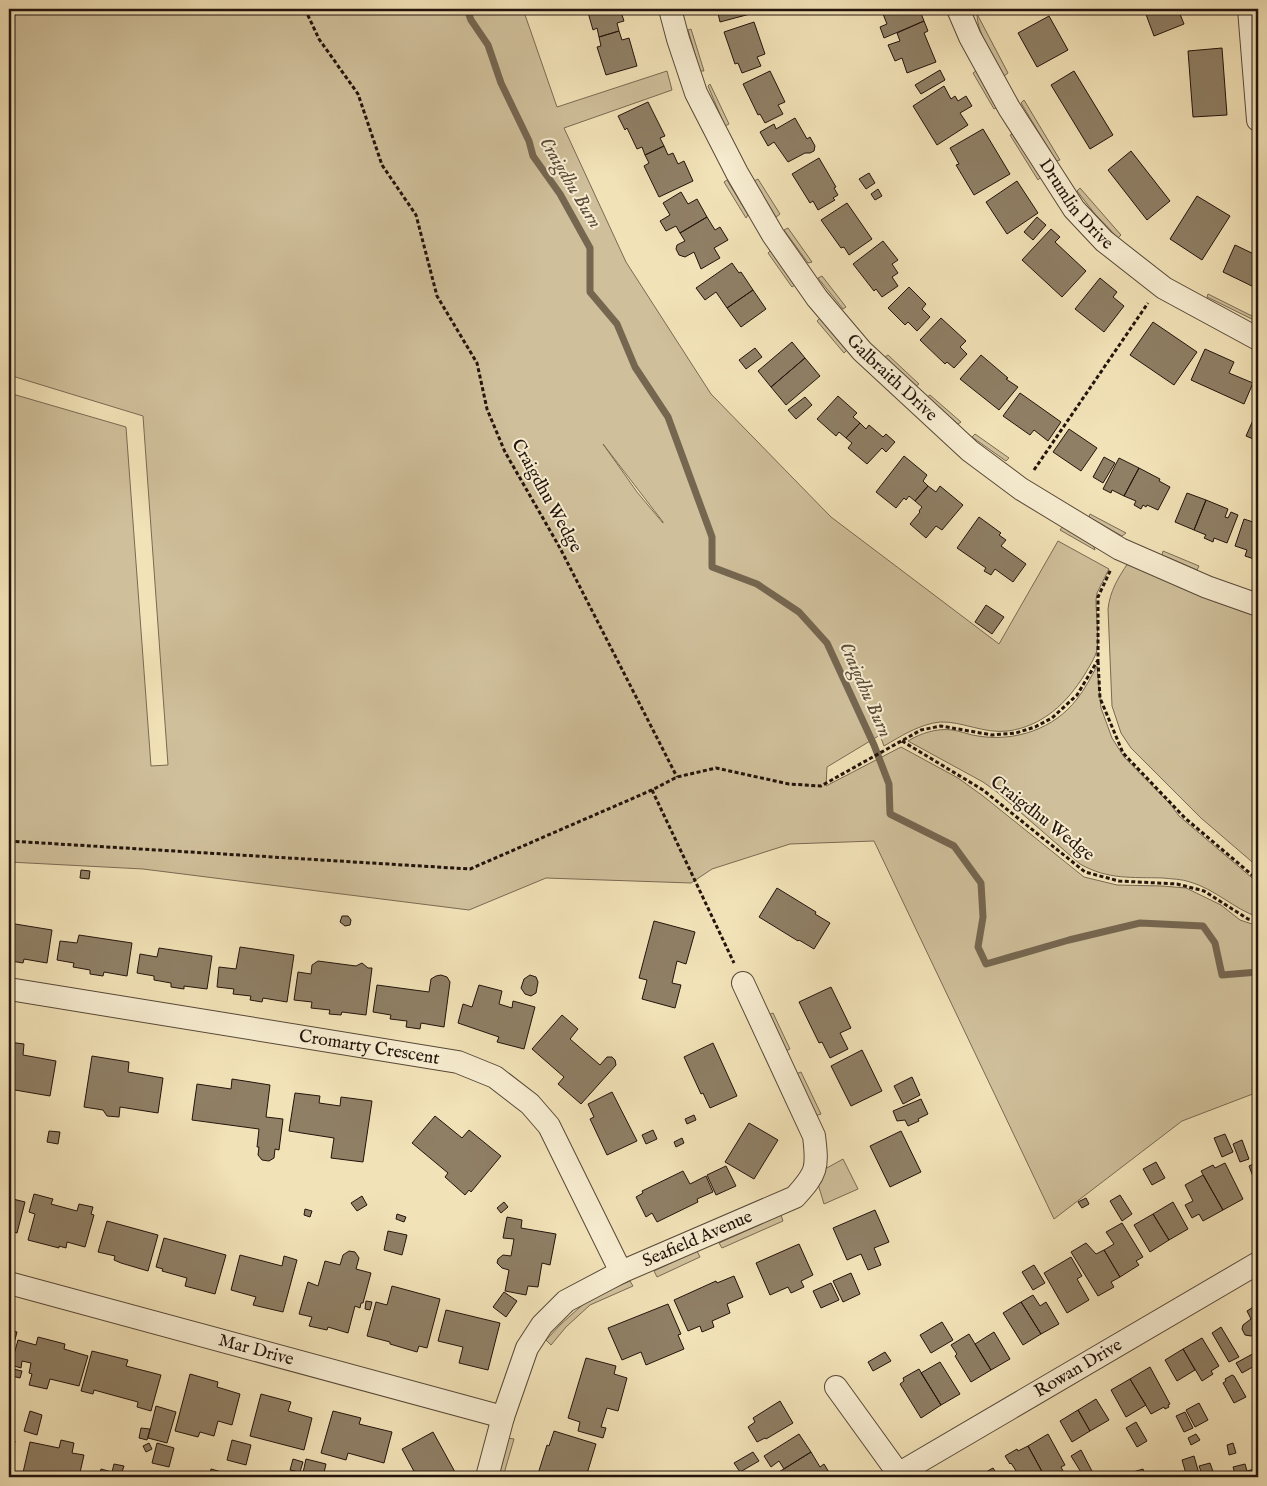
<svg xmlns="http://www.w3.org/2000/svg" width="1267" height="1486" viewBox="0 0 1267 1486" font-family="'IM FELL English',serif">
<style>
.green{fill:#cfbf9a;stroke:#796a53;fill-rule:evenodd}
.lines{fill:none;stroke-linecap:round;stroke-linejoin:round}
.stream{stroke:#756650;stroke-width:7}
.building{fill:#8f7f65;stroke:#23140c}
.street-casing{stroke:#574837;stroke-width:24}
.path{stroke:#23140c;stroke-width:3;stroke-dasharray:4 2.5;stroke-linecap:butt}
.street{stroke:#f7ecd0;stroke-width:22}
.labels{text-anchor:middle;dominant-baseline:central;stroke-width:4;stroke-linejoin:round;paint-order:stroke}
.street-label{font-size:18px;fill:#23140c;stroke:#f7ecd0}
.water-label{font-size:19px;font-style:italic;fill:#5a4a39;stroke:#f7ecd0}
</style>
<rect width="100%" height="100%" fill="#f2e2b7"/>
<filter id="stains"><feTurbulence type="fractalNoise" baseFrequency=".004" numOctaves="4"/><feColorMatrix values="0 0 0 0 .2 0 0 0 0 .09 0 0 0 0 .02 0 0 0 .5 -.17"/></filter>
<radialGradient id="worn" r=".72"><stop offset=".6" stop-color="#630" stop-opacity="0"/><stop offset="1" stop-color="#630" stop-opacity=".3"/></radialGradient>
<path class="green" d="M9 9H523L557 107 667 71 672 90 564 128 626 262 711 394 831 517 999 644 1058 541 1109 569 1097 593 1096 600C1096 616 1099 634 1097 650 1095 658 1089 667 1085 674 1067 703 1043 726 1008 731 984 734 962 721 940 722 920 724 901 736 884 746L880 735 827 767 826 786 901 747 958 778 983 796 1084 877 1117 885 1162 886 1186 888 1221 905 1240 920 1258 926V1092L1182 1121 1054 1219 874 841 790 844 712 869 691 883 546 878 469 910 143 869 9 862V393L126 427 151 766 168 765 143 416 9 375ZM603 444 663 522V523L637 492Z
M977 14 1008 73 1004 76C995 59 977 34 977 14Z
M691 29 704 71H700L688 30Z
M976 71 998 107 994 109 973 73Z
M710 84 729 124 725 126 708 86Z
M1024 100 1060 160 1056 161 1021 103Z
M1013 134 1041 177 1038 180 1010 135Z
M758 179 780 214 776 217 754 181Z
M727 180 748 215 746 218 724 182Z
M1080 188 1121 235 1118 238 1095 214 1077 191Z
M788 228 812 262 808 263 784 230Z
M771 250 795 285 792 287 768 253Z
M822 276 846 307 843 309 818 278Z
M1208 294 1258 319V322L1207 297Z
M820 318 847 350 844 353 817 321Z
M888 355 919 384 916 386 885 357Z
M930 395 961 422 958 424 927 397Z
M975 434 1009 458 1006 461 972 437Z
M1090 514 1126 533 1122 536 1089 517Z
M1063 526 1093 544 1095 550 1060 530Z
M1163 551 1199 566 1197 570 1162 555Z
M1128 563 1216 602 1258 617V867L1201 818 1131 748 1121 733 1112 706 1108 609C1110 591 1118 578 1128 563Z
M1097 666 1101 708 1112 738 1124 757 1170 804 1179 816 1258 883V917C1234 909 1215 889 1190 882 1182 879 1171 879 1163 878 1132 877 1108 880 1080 864L997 792 983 782 908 741C921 733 937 728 952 730 961 731 969 735 978 736 1015 742 1054 729 1077 699 1085 689 1091 677 1097 666Z
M773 1013 790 1049 786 1051 768 1015Z
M801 1072 821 1114 815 1116 796 1074Z
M843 1159 858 1189 824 1204 818 1184 825 1169Z
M781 1215 783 1221 722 1248 719 1243Z
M697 1251 700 1257 657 1277 654 1271Z
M630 1281 633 1286 590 1305 566 1327 551 1345 546 1340 561 1324 588 1300Z
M508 1438 514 1439 503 1477H497Z"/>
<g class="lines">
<path class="stream" d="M467 9 471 20 488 45 501 83 529 141 533 156 560 194 590 248V292L617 324 635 367 668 417 712 537V567L757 584 799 612 827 643 874 745 889 784 890 814 954 846 981 883 983 917 978 947 986 964 1069 940 1140 923 1203 926 1215 943 1222 975 1258 972"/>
</g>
<path class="building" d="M587 9H620L624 21 617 23 619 31 599 37 597 28 593 30Z
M717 9H749L750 14 720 22Z
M881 9H913L915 13 920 11 924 21 884 38 880 27 887 24Z
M1144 9H1178L1184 24 1154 36Z
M1049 16 1068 50 1037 67 1018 33Z
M924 21 928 31 924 33 936 62 907 73 902 58 895 61 888 45 900 41 897 33Z
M754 22 765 54 757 57 761 66 742 73 738 63 735 64 724 32Z
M619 31 622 40 629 38 637 66 606 75 597 47 601 46 599 37Z
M1222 48 1227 115 1193 117 1188 51Z
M940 70 945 80 921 94 915 85Z
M770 71 785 102 778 105 783 114 765 123 760 114 758 115 743 84Z
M1074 71 1113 135 1090 149 1051 85Z
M944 86 951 99 955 96 958 101 966 96 972 106 960 113 968 125 937 145 913 106Z
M648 102 665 136 660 138 664 146 645 155 642 147 637 149 627 128 625 130 618 116Z
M795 118 807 139 810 137 815 146 814 151 810 153H805L788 162 774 142 768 146 760 132 774 124 776 129Z
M983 129 1010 174 974 195 956 165 959 164 950 148Z
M664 146 668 155 673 153 678 164 684 161 693 181 659 197 644 166 649 163 645 155Z
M1131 151 1170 201 1147 220 1108 170Z
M819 158 836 187 834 188 838 195 833 198 835 200 818 210 813 201 810 203 792 174Z
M869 173 875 183 866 189 859 179Z
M1017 181 1038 213 1007 234 986 202Z
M878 189 882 196 875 200 871 194Z
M681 192 688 204 697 199 707 217 680 233 676 226 666 231 660 221 670 215 663 203Z
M1197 196 1230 216 1202 260 1170 239Z
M847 203 872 239 849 255 844 247 841 248 821 220Z
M707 217 715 230 720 227 728 240 714 248 720 258 701 269 694 252 685 257 679 255 676 249 677 245 685 241 680 233Z
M1037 217 1046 225 1033 240 1024 232Z
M1051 229 1060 237 1055 242 1086 271 1062 297 1022 260Z
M883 241 898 260 892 264 898 273 892 277 898 286 882 297 876 289 874 291 853 264Z
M1235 245 1258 256V289L1223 272Z
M732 263 739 273 741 272 753 290 727 308 716 292 705 300 696 288Z
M1100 278 1117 292 1113 297 1124 306 1104 332 1075 309Z
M909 287 926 304 922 309 930 317 917 331 908 322 905 325 888 308Z
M753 290 766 309 741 327 727 308Z
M941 318 966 341 960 347 967 354 954 368 947 362 945 364 920 340Z
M1153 322 1197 352 1174 385 1130 355Z
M792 342 805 358 771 387 758 371Z
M755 348 762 357 746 369 739 360Z
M1205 349 1234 362 1229 373 1253 383 1244 404 1191 380Z
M981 355 1008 378 1006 379 1018 387 999 410 960 379Z
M805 358 820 376 786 405 771 387Z
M1020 393 1061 422 1048 441 1034 430 1030 435 1003 416Z
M838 396 857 413 853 417 860 423 846 438 839 432 836 436 817 419Z
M805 397 812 405 796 419 788 410Z
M1258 409V441L1246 436Z
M860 423 866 429 869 425 883 437 886 434 895 442 886 452 882 448 867 464 848 448 852 443 846 438Z
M1069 429 1097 448 1081 471 1053 452Z
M904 456 927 475 923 481 928 486 915 501 909 496 906 500 904 498 896 508 876 492Z
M1104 457 1115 463 1103 483 1093 477Z
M1119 458 1139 468 1124 496 1112 490 1111 493 1103 489Z
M1139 468 1160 479 1159 481 1170 487 1158 510 1147 505 1146 507 1143 505 1141 509 1134 505 1136 501 1124 496Z
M928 486 936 492 940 486 963 505 942 530 936 526 926 538 910 524 920 512 919 511 922 507 915 501Z
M1187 493 1206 500 1194 530 1175 522Z
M1206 500 1228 509 1225 517 1228 518 1231 512 1238 515 1227 543 1214 538 1213 542 1204 538 1206 535 1194 530Z
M979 517 1001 533 999 535 1006 540 1001 546 1026 564 1013 582 995 569 991 575 984 571 986 568 957 548Z
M1244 519 1256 523 1257 521 1258 522V554L1256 553 1254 559 1245 556 1247 550 1235 546Z
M986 605 1004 617 992 634 975 622Z
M81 870 90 871 89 879 80 878Z
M777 888 816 912 815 914 830 923 814 949 799 940 798 941 759 917Z
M342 916H348L351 920 350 925 345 926 340 922Z
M654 921 695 932 686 964 677 961 672 983 681 985 675 1008 642 999 647 980 639 978Z
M9 923 52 930 47 963 24 959 23 963 11 961V957H9Z
M79 935 132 943 127 976 104 972 103 976 90 974V970L73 967 74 963 57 960 60 941 77 943Z
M240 947 294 955 287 1002 263 998 262 1002 250 1000 251 996 233 994 234 989 217 987 219 967 236 969Z
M159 948 212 956 207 989 184 986V989L171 987V983L154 980V976L137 973 140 954 157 957Z
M318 961 356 966 362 963 368 968H372L366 1015 342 1012 341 1015 329 1014 330 1010 311 1008 312 1002 294 1000 298 972 311 974 312 965Z
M441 975 447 977 450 982 444 1027 421 1023 420 1029 406 1027 407 1021 390 1019 391 1015 373 1012 377 985 429 992 431 979 436 976Z
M530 975 536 977 538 982 536 993 531 996 525 994 521 988 524 979Z
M479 985 502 991 499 1004 512 1008 513 1001 535 1007 524 1049 497 1042 499 1037 458 1023 463 1004 472 1007Z
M831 987 851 1028 840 1033 848 1049 830 1058 822 1042 819 1043 799 1002Z
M562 1015 578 1029 570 1039 600 1065 607 1057H612L615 1060 616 1065 581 1104 558 1084 564 1077 532 1049Z
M9 1042 24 1044 23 1055 56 1061 50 1096 9 1089Z
M713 1043 737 1096 710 1108 703 1093 701 1094 684 1057Z
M862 1050 882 1091 851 1106 831 1066Z
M92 1056 129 1062 128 1072 163 1078 158 1113 120 1107 119 1117 107 1116 103 1110 84 1107Z
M912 1077 920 1095 903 1104 894 1086Z
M232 1079 270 1085 266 1117 283 1119 279 1150 275 1149 274 1158 269 1161 262 1160 258 1155 259 1147H257L259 1129 192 1120 197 1084 231 1089Z
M612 1092 637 1141 607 1155 590 1119 594 1117 588 1104Z
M295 1093 320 1096 319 1103 340 1106 341 1097 372 1101 363 1162 331 1158 334 1138 289 1131Z
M921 1099 928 1114 918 1119 919 1121 908 1126 905 1120 897 1121 893 1111Z
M694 1115 696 1120 687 1124 685 1119Z
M435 1116 462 1138 469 1130 501 1156 471 1192 469 1190 465 1195 445 1177 448 1173 412 1143Z
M749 1123 778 1140 754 1179 725 1162Z
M653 1130 657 1139 646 1144 642 1135Z
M49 1131 60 1132 58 1144 47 1142Z
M901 1131 921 1172 890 1187 870 1146Z
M1225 1134 1233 1152 1222 1157 1214 1138Z
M682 1138 684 1143 676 1147 674 1142Z
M1242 1140 1249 1159 1240 1162 1233 1144Z
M1156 1162 1165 1178 1152 1185 1143 1169Z
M1258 1162V1190L1249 1166Z
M1225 1163 1243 1199 1223 1210 1201 1171 1213 1165 1215 1168Z
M726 1166 736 1186 716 1195 707 1175Z
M683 1171 690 1184 706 1176 713 1192 697 1199 698 1202 657 1222 652 1213 646 1217 636 1197 643 1193 642 1191Z
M1203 1175 1223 1210 1203 1221 1199 1214 1192 1218 1185 1205 1193 1201 1185 1185Z
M34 1194 53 1199 51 1204 77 1211 79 1204 93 1207 91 1214 94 1215 85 1247 67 1242 66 1248 59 1246V1248L28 1240 35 1214 29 1212Z
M1120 1195 1132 1214 1122 1221 1110 1201Z
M362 1196 367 1205 357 1211 351 1203Z
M9 1198 25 1202 17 1233 9 1231Z
M1086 1198 1089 1204 1082 1208 1078 1202Z
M504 1202 508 1207 501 1213 497 1208Z
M1173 1202 1188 1229 1169 1240 1153 1214Z
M305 1209 312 1211 310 1217 304 1215Z
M875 1210 889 1242 874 1248 881 1265 868 1270 861 1254 847 1260 833 1228Z
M397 1214 406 1217 404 1222 396 1219Z
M1153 1214 1169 1240 1150 1252 1134 1225Z
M507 1217 522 1220 521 1228 556 1234 550 1265 542 1263 538 1287 528 1286 526 1295 505 1291 509 1270 502 1268 497 1263 498 1259 503 1255 511 1256 514 1239 503 1238Z
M107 1221 158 1235 148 1271 121 1263 114 1260 115 1256 98 1252Z
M1122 1223 1143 1257 1136 1261 1139 1265 1120 1277 1104 1250 1114 1244 1106 1232Z
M388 1231 407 1235 402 1255 384 1250Z
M164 1238 226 1255 215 1294 185 1286 187 1278 162 1271 163 1269 156 1267Z
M1086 1243 1096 1254 1104 1250 1120 1277 1111 1282 1114 1287 1098 1296 1071 1252Z
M799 1244 813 1275 801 1281 804 1287 791 1293 788 1287 770 1295 756 1263Z
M349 1251 355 1252 359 1258 356 1269 371 1273 363 1303H361L360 1308 355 1306 348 1333 328 1327 327 1330 309 1326 312 1317 299 1314 308 1282 318 1286 325 1261 340 1265 343 1255Z
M240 1255 282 1266 284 1256 297 1260 283 1312 253 1305 256 1297 231 1290Z
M1071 1257 1082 1276 1077 1279 1089 1300 1067 1313 1044 1273Z
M1034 1265 1045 1283 1033 1290 1022 1272Z
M851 1273 860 1294 843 1302 833 1281Z
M734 1276 743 1297 727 1304 730 1313 712 1321 714 1327 702 1332 700 1326 688 1331 674 1300 716 1281 717 1283Z
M831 1283 839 1300 821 1308 813 1291Z
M392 1286 440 1299 427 1348 419 1346 417 1352 390 1344V1342L367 1336 376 1302 387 1305Z
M504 1292 517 1301 506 1317 493 1307Z
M1033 1295 1040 1306 1046 1302 1059 1324 1041 1334 1021 1302Z
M366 1301 372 1302 370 1310 365 1309Z
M1021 1302 1041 1334 1023 1345 1003 1313Z
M668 1304 681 1334 678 1335 684 1349 646 1365 641 1352 622 1360 608 1328Z
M1258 1304V1332L1251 1336 1245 1335 1242 1329 1243 1325 1251 1319 1247 1311Z
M446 1310 500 1323 488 1370 459 1363 463 1347 438 1341Z
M942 1322 953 1340 931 1353 920 1335Z
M1221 1327 1239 1357 1229 1362 1212 1333Z
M9 1330 17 1332 9 1362Z
M994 1332 1010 1359 991 1370 975 1344Z
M969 1334 991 1370 971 1382 955 1356 957 1354 951 1345Z
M38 1337 65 1344 64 1349 88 1356 79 1386 50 1379 47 1389 29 1385 32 1374 29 1373 31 1363 22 1361 21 1368 11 1365 18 1340 36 1345Z
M1202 1338 1219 1366 1211 1371 1213 1374 1202 1381 1183 1349Z
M1183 1349 1195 1370 1177 1381 1165 1360Z
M92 1351 128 1360 126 1366 161 1375 151 1411 137 1407 138 1402 94 1390 93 1394 81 1391Z
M1258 1351V1364L1242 1373 1236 1363Z
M885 1352 891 1361 873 1371 868 1362Z
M586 1358 616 1366 614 1374 627 1378 618 1411 607 1408 601 1427 606 1428 603 1438 578 1431 580 1422 568 1418Z
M940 1362 960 1394 941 1405 921 1373Z
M1150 1367 1170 1404 1168 1405 1169 1407 1165 1409 1164 1407 1151 1414 1130 1379Z
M13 1369 22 1371 20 1378 12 1376Z
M919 1369 941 1405 921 1418 900 1384 904 1381 903 1378Z
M190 1374 218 1382 217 1387 240 1394 232 1425 218 1421 214 1436 200 1432 198 1437 175 1431Z
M1232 1375 1234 1376 1246 1397 1234 1403 1223 1383 1226 1381 1225 1379Z
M1130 1379 1146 1405 1126 1417 1111 1390Z
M261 1394 291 1402 288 1411 312 1418 304 1450 250 1436Z
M1096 1399 1109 1420 1090 1431 1078 1410Z
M780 1401 793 1423 766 1439 765 1438 757 1442 748 1427 755 1422 753 1418Z
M1199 1403 1208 1420 1195 1427 1186 1410Z
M156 1406 176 1412 167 1443 148 1438Z
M1078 1410 1090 1431 1072 1442 1060 1421Z
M30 1411 42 1415 37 1435 24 1431Z
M333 1411 361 1418 359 1424 392 1432 384 1463 348 1453 346 1460 321 1453Z
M1185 1412 1193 1428 1184 1432 1176 1416Z
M1136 1422 1147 1441 1137 1447 1126 1428Z
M141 1428 150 1429 147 1440 139 1438Z
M554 1431 596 1444 586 1477H537L547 1445 549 1446Z
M433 1432 455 1472 446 1477H412L416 1475 402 1449Z
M9 1433 13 1434 11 1440 15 1441 9 1468Z
M799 1434 811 1452 784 1469 779 1461 771 1467 764 1456Z
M1048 1434 1065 1465 1061 1467 1063 1471 1052 1477H1045L1028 1446Z
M1196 1434 1200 1440 1191 1445 1188 1438Z
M61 1440 74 1443 72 1453 84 1455 79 1477H22L30 1442 59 1448Z
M232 1440 251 1445 246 1465 227 1460Z
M149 1443 152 1449 146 1452 143 1446Z
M157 1443 174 1448 169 1467 152 1463Z
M1233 1443 1236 1453 1229 1455 1227 1445Z
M1028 1446 1045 1477H1020L1011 1463 1010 1464 1005 1456 1017 1449 1018 1451Z
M1081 1450 1093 1473 1086 1477H1084L1071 1456Z
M753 1452 759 1461 740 1472 734 1463Z
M811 1452 820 1467 824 1464 830 1474 825 1477H775L774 1475Z
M1194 1456 1200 1477H1187L1182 1460Z
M293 1459 303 1462 300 1472 290 1470Z
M306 1459 326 1464 323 1477H302Z
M1210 1463 1215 1477H1203L1199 1466Z
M114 1464 124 1466 121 1475 131 1477H89L90 1474 99 1476 101 1469 112 1472Z
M1245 1464 1247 1471 1258 1468V1477H1236L1233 1467Z
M993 1468 999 1477H977Z
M211 1469 222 1472 220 1477H209Z
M1143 1469 1146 1477H1134L1133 1472Z
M266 1473 282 1477H265Z"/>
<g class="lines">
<defs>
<g id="street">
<path id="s1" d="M670 9 678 39 696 93 737 173 773 235 817 298 862 351 970 451 1021 489 1120 549 1207 587 1258 605"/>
<path id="s2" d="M958 9 970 37 1009 108 1074 209 1104 241 1164 288 1258 339"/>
<path d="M1249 9 1258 120"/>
<path id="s3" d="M9 989 458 1062 495 1077 530 1104 549 1126 621 1272"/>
<path id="s4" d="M9 1283 503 1417"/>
<path d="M836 1387 901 1477"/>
<path id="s5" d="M898 1474 1258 1263"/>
<path id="s6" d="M487 1477 503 1417 527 1348 542 1325 566 1301 621 1272 795 1197C817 1173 818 1168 814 1136L743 983"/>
</g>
</defs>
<use href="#street" class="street-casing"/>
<path class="path" d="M305 9 319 39 358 94 382 165 416 215 437 296 477 363 487 409 505 452 560 548 677 777
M1034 470 1148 303
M1098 661 1100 698 1123 753 1185 818 1258 880
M902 741 983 790 1085 872 1119 881 1177 884 1204 891 1248 919 1258 921
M652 790 734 963
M9 841 470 869 652 790 677 777 716 768 789 784 821 786 921 730 941 726 992 735 1016 733 1035 727 1052 718 1077 695 1098 660V597L1111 569"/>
<use href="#street" class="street"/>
</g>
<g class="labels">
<g class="street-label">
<text stroke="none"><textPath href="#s2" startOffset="229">Drumlin Drive</textPath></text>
<text stroke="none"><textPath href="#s1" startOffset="436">Galbraith Drive</textPath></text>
<text transform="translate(546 496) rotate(61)">Craigdhu Wedge</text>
<text transform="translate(1042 819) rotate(38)">Craigdhu Wedge</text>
<text stroke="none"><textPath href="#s3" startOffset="365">Cromarty Crescent</textPath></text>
<text stroke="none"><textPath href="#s6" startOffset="342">Seafield Avenue</textPath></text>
<text stroke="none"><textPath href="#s4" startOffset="256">Mar Drive</textPath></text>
<text stroke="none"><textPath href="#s5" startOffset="209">Rowan Drive</textPath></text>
</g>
<g class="water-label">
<text transform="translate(570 183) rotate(59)">Craigdhu Burn</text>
<text transform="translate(865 690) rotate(66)">Craigdhu Burn</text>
</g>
</g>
<rect width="1267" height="1486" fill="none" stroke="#f2e2b7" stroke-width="30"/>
<rect x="10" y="10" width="1247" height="1466" fill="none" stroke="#23140c" stroke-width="2.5"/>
<rect x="15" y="15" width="1237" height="1456" fill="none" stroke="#23140c"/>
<rect width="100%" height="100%" filter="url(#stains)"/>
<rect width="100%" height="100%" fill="url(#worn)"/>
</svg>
